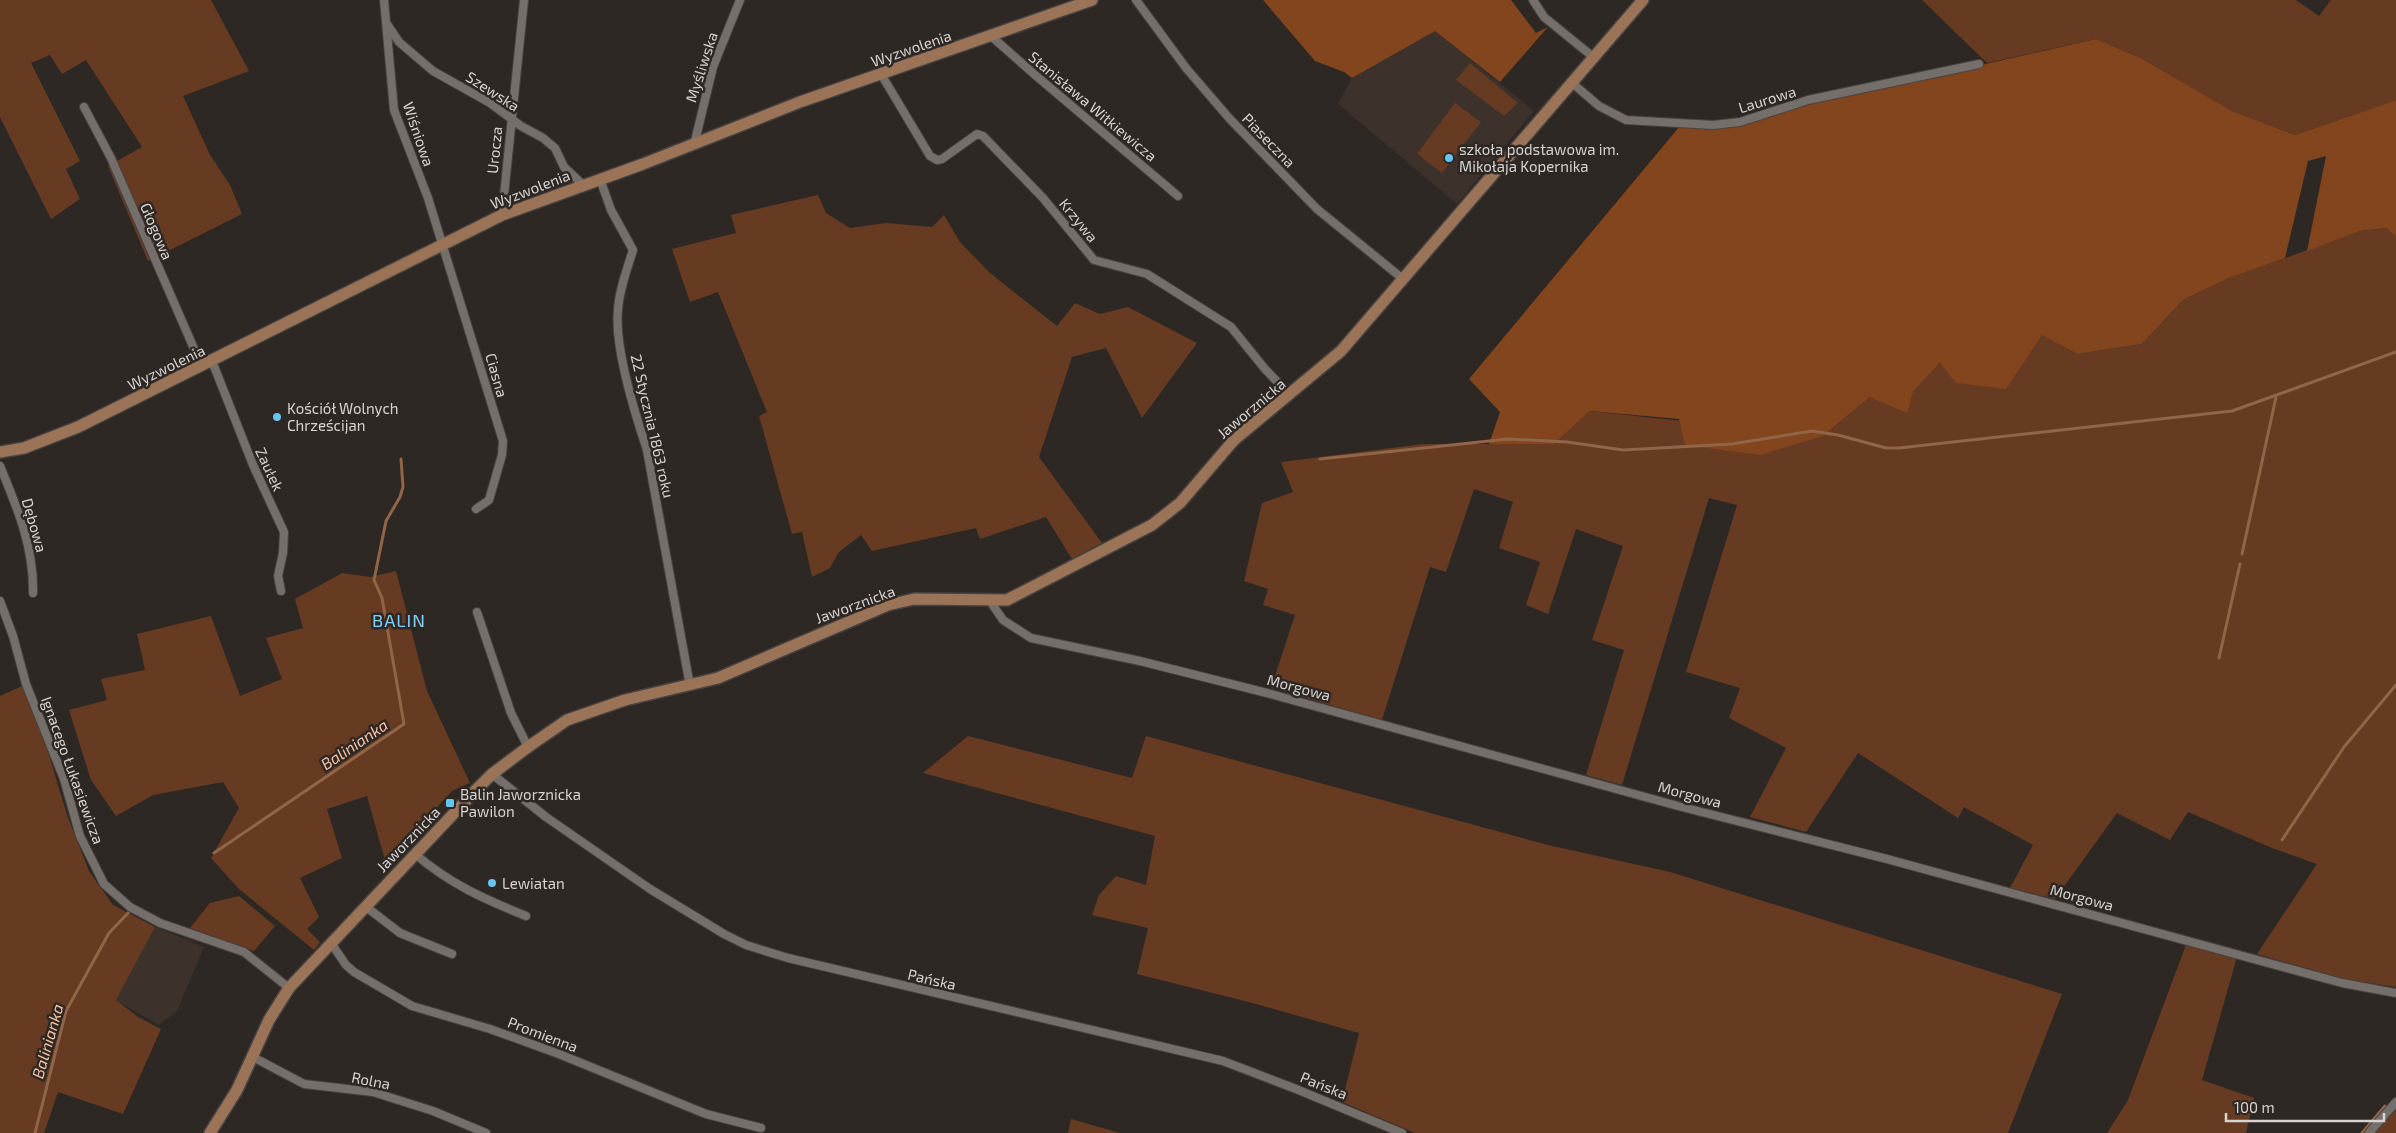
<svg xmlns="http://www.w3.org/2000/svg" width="2396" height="1133" viewBox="0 0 2396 1133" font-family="'Exo 2',sans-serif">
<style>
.built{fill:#3c312b}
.green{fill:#663b22}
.forest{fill:#82451e}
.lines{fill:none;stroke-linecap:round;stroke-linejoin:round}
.stream{stroke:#916547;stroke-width:3}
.street-casing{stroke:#484341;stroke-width:10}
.secondary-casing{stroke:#484341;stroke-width:14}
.street{stroke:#756f6c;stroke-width:8}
.secondary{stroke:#9b7357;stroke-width:11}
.poi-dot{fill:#66c4ef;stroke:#2e2825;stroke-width:2}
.labels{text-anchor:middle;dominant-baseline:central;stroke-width:5;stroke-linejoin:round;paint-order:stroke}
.street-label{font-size:15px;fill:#d6d3d1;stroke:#2e2825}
.poi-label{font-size:15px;fill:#d6d3d1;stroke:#2e2825;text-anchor:start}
.water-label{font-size:16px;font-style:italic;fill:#f9c1a2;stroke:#2e2825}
.quarter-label{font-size:18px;letter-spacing:1px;fill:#7dd2fa;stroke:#2e2825}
</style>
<rect width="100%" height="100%" fill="#2e2825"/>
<path class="built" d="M1435 30 1534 111 1457 204 1338 104 1352 78Z
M155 927 204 947 177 1011 159 1025 115 1000Z"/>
<path class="green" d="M0 0H211L249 71 183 96 210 155 230 185 242 214 148 261 108 166 142 147 86 60 62 74 50 55 31 63 80 161 66 169 80 199 51 219 0 117Z
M1922 0H2296L2319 16 2331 0H2396V100L2295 135 2232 111 2141 58 2096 39 1987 63Z
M1470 63 1518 103 1504 116 1456 80Z
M1455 103 1481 122 1442 173 1417 154Z
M818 195 826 213 850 228 886 223 932 227 944 215 960 242 990 273 1057 326 1075 303 1100 314 1128 307 1197 343 1142 418 1106 348 1072 357 1039 457 1102 543 1072 559 1046 517 980 539 976 528 872 551 861 535 839 552 830 568 812 577 802 532 792 534 759 416 767 412 718 292 690 302 672 249 736 233 731 215Z
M2386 228 2396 237V987L2344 979 2257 954 2317 864 2272 848 2188 812 2170 840 2117 813 2055 899 2010 888 2033 845 1964 807 1958 818 1858 753 1806 832 1750 817 1786 748 1729 718 1740 688 1686 672 1737 505 1709 498 1622 785 1586 775 1624 650 1592 640 1623 546 1576 529 1548 614 1526 605 1540 562 1499 548 1513 502 1474 489 1446 572 1430 567 1382 720 1271 688 1295 615 1263 605 1268 589 1244 581 1262 503 1293 492 1281 462 1423 444H1554L1590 411 1823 436 1870 397 1913 392 1940 363 2042 334 2077 354 2142 344 2183 300 2227 279 2360 231Z
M396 571 427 691 470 783 452 791 437 807 388 871 367 796 327 809 342 858 300 878 319 917 307 929 320 942 314 950 239 889 211 858 239 808 223 782 153 795 116 816 91 780 69 710 107 700 101 679 145 670 137 634 211 616 240 696 282 679 266 638 303 628 295 599 342 573 370 577Z
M24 685 45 742 67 815 89 871 113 905 155 927 116 1000 138 1017 161 1029 123 1114 58 1092 44 1133H0V696Z
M968 736 1132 778 1146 736 1548 845 1670 872 2062 994 2008 1133H1415L1342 1102 1359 1033 1249 1002 1137 974 1148 928 1092 915 1099 895 1116 876 1146 885 1155 836 923 773Z
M239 896 275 926 254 951 190 928 210 903Z
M2187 942 2237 957 2202 1080 2254 1098 2246 1133H2107L2128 1100Z
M2396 1104V1133H2372Z
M1071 1119 1120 1133H1068Z"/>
<path class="forest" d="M1263 0H1511L1536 33 1548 27 1500 82 1435 31 1352 78 1344 72 1315 61Z
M2096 39 2141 58 2232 111 2295 135 2396 100V237L2386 228 2360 231 2307 251 2326 156 2308 161 2285 258 2227 279 2183 300 2142 344 2077 354 2042 335 2006 389 1956 383 1940 363 1913 392 1907 413 1870 397 1823 436 1760 455 1685 445 1679 419 1590 411 1554 444H1489L1500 412 1469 379 1680 126H1740L1810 104Z"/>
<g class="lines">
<path class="stream" d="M1320 459 1508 439 1567 442 1623 450 1732 444 1812 431 1838 435 1886 448H1899L2232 411 2396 352
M2242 554 2276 397
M2219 658 2240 564
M2282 840 2344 747 2396 685
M214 853 404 724 382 598 374 580 386 521 400 497 403 487 401 459
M35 1133 66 1011 109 933 129 912
M2362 1133 2385 1106"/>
<defs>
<path id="street" d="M384 0 394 110 428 198 503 441 502 455 489 500 476 509
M1136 0 1186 68 1229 118 1317 209 1403 279
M1533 0 1544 17 1592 56
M387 24 399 42 433 71 490 103 521 126 543 138 555 148 564 167 583 185
M991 36 1034 74 1178 196
M881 74 930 156 937 160 942 159 977 134 983 136 1043 198 1094 260 1147 274 1231 327 1265 369 1290 395
M1571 82 1599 106 1626 120 1713 125 1740 122 1808 100 1979 64
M84 107 111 158 202 367
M694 145 713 67 740 0
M600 179 611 210 633 250C627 270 619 290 618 310 614 347 635 414 647 450L690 686
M502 215 524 0
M212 361 253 465 284 532 283 553 278 576 281 591
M0 466C17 507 34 547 33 593
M0 601 13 636 26 684 64 779 80 836 104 884 130 907 160 923 244 952 289 988
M990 601 1003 620 1031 638 1140 661 1267 693 1678 806 1887 859 2342 983 2396 993
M477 612 511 713 528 747
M492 774 546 817 650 889 724 934 746 945 788 958 1223 1061 1296 1089 1402 1133
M415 854C450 884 484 899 526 916
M365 906 400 933 452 954
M331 943 346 965 354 972 412 1006 490 1029 559 1054 706 1114 761 1128
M251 1056 304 1084 373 1092 433 1111 486 1133
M2369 1133 2396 1102"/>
<path id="secondary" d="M0 452 24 448 78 427 502 215 643 164 800 102 1092 0
M210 1133 237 1090 269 1020 289 988 475 791 492 774 528 747 567 720 625 700 718 678 888 605 914 599 1007 600 1152 525 1180 503 1234 440 1341 351 1643 0"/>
</defs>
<use href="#street" class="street-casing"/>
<use href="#secondary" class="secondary-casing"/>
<use href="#street" class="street"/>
<use href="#secondary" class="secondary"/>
</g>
<g class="poi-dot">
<circle cx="1449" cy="158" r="5"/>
<circle cx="277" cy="417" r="5"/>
<rect x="445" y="798" width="10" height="10" rx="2.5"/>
<circle cx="492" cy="883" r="5"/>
</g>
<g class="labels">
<g class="street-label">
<text transform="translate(911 48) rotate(-19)">Wyzwolenia</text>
<text transform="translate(701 67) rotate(-72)">Myśliwska</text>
<text transform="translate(493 91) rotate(33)">Szewska</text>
<text transform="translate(1767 99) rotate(-17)">Laurowa</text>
<text transform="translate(1093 106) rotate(40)">Stanisława Witkiewicza</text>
<text transform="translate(419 134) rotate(71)">Wiśniowa</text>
<text transform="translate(1269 140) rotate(46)">Piaseczna</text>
<text transform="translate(494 150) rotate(-84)">Urocza</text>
<text transform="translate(530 189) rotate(-21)">Wyzwolenia</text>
<text transform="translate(1079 220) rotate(51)">Krzywa</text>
<text transform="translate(157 231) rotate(67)">Głogowa</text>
<text transform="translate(166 367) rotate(-26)">Wyzwolenia</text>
<text transform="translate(497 375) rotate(74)">Ciasna</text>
<text transform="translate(1251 408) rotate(-40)">Jaworznicka</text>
<text transform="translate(653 426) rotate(77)">22 Stycznia 1863 roku</text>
<text transform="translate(270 469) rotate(65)">Zaułek</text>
<text transform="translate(35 525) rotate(74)">Dębowa</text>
<text transform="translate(855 604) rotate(-20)">Jaworznicka</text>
<text transform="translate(1299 687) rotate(15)">Morgowa</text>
<text transform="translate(73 770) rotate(70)">Ignacego Łukasiewicza</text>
<text transform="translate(1690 794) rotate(15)">Morgowa</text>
<text transform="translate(408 839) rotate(-46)">Jaworznicka</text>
<text transform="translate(2082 897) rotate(15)">Morgowa</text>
<text transform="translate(932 979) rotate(13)">Pańska</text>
<text transform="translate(543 1034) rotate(21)">Promienna</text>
<text transform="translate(371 1080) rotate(11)">Rolna</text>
<text transform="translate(1324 1085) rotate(22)">Pańska</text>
</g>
<g class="poi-label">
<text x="1459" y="149">szkoła podstawowa im.<tspan x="1459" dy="17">Mikołaja Kopernika</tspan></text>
<text x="287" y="408">Kościół Wolnych<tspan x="287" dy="17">Chrześcijan</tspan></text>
<text x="460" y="794">Balin Jaworznicka<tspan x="460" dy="17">Pawilon</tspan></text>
<text x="502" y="883">Lewiatan</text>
</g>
<g class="water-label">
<text transform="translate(354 744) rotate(-34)">Balinianka</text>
<text transform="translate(47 1041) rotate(-74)">Balinianka</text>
</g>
<g class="quarter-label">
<text x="399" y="620">BALIN</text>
</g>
</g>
<path d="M2226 1113v8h158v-8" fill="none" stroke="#d6d3d1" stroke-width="2.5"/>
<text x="2234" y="1113" font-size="15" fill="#d6d3d1" stroke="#2e2825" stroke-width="4" paint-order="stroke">100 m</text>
</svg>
